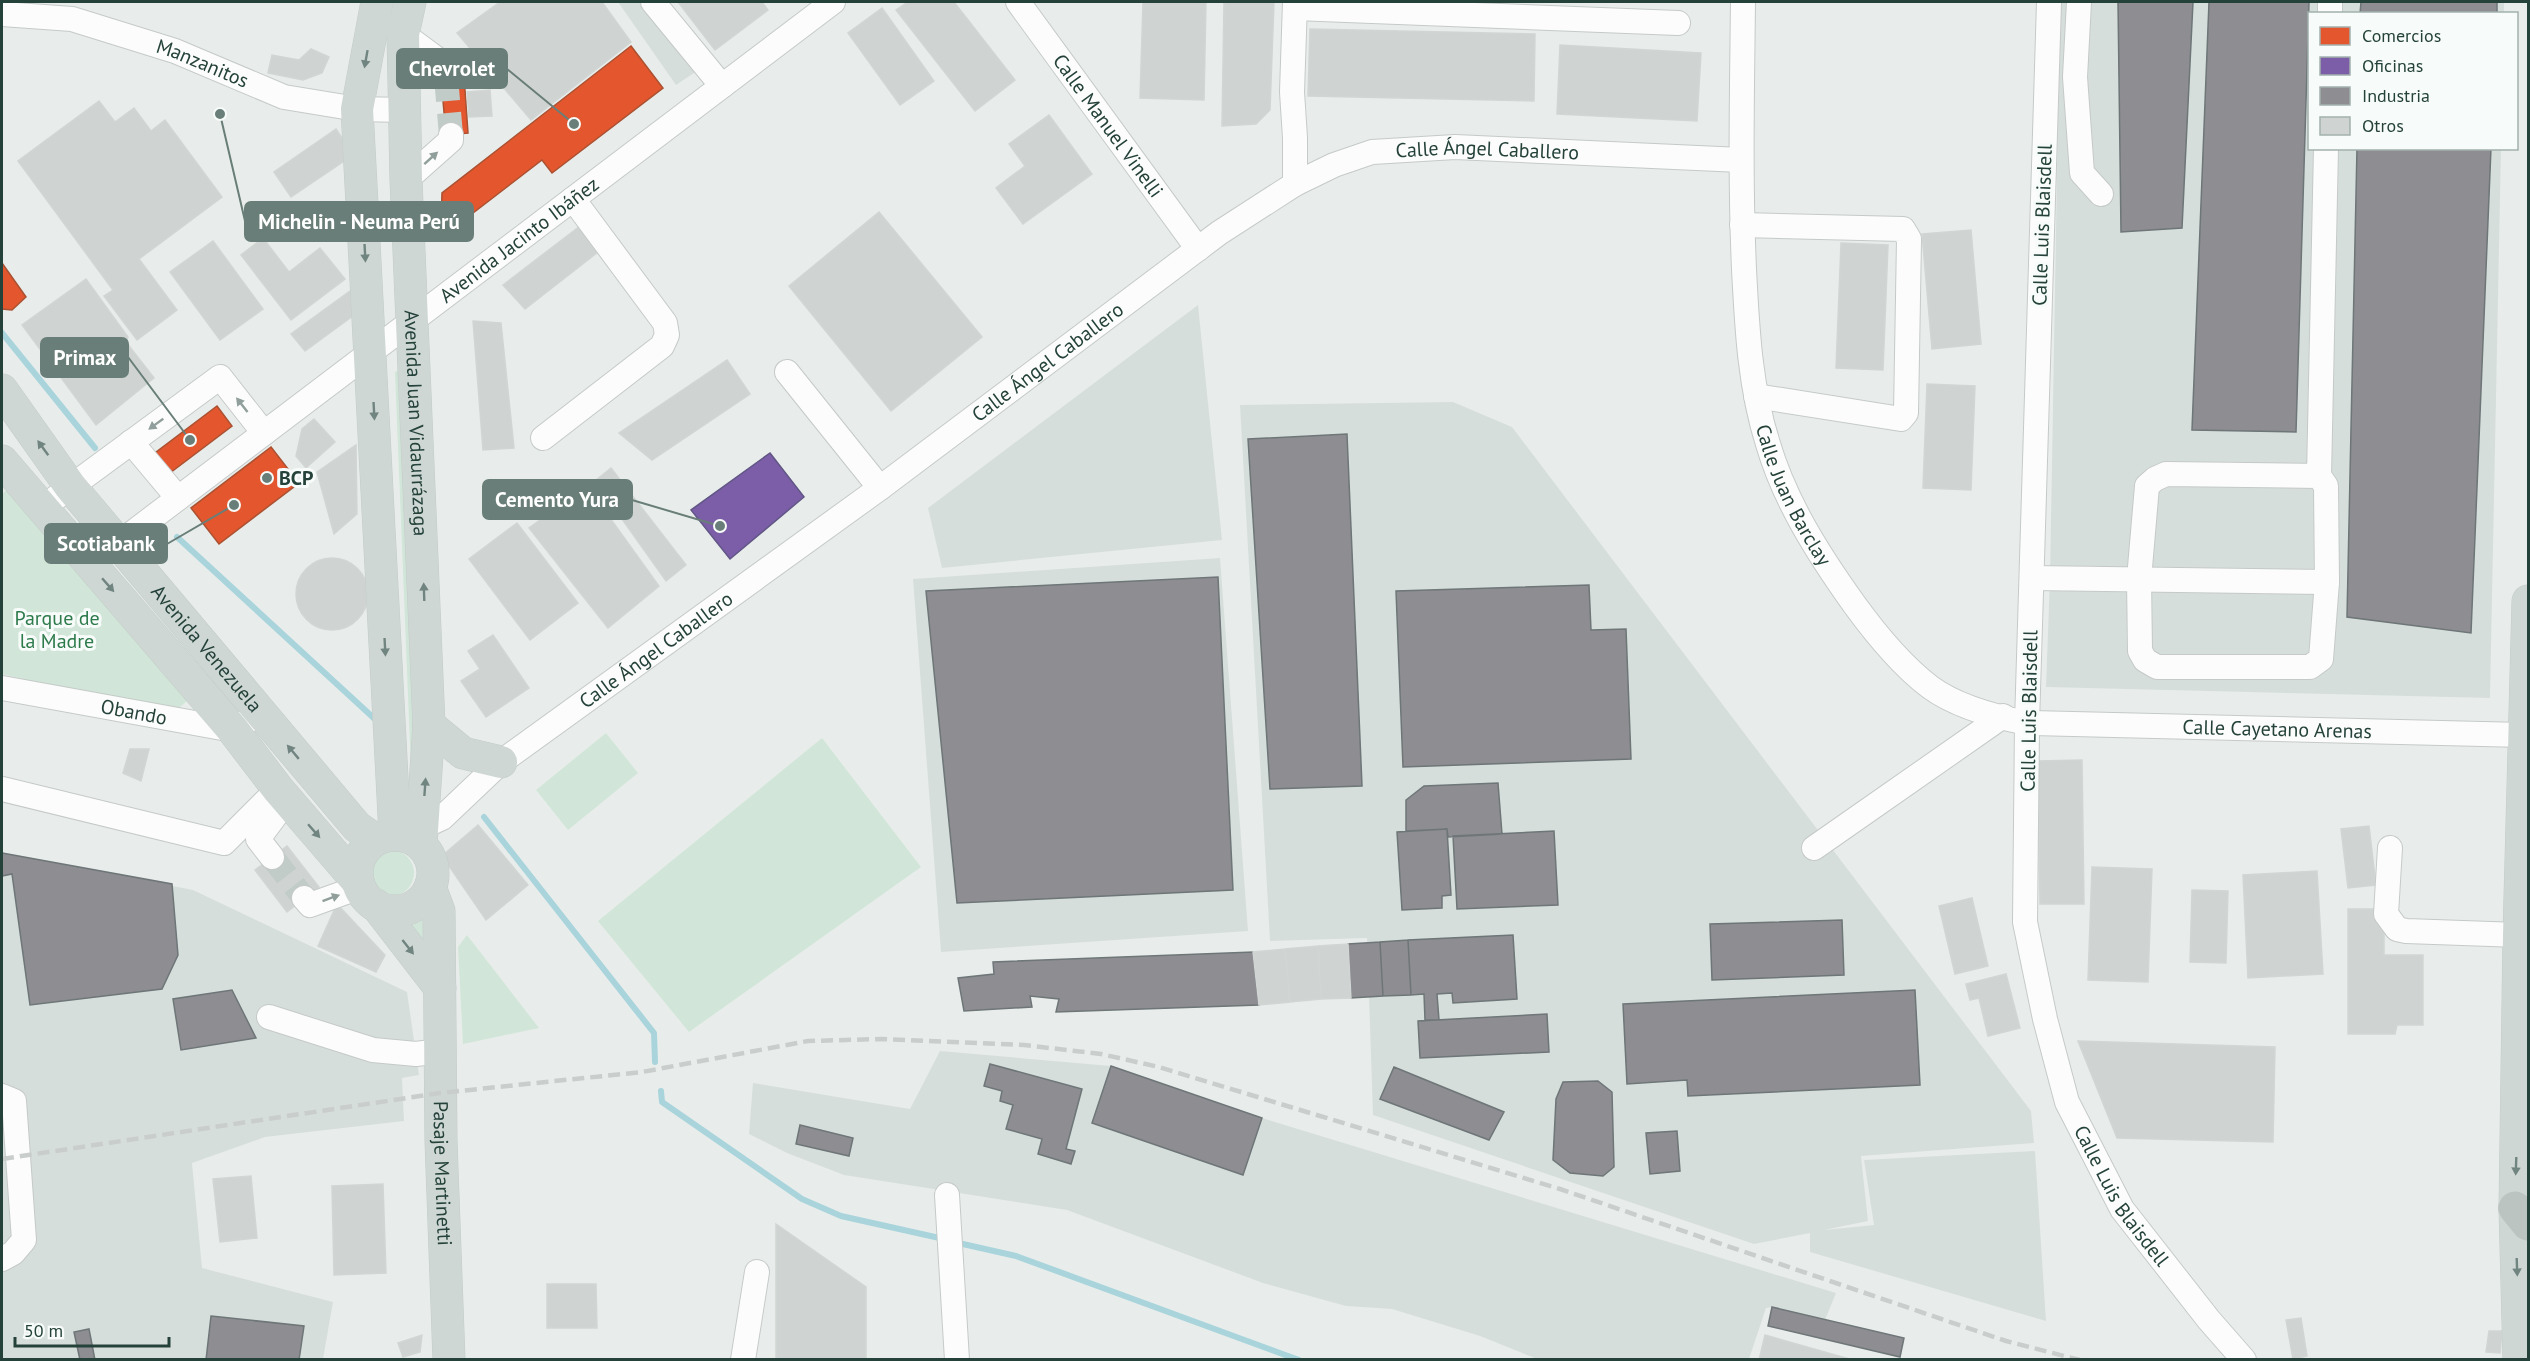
<svg xmlns="http://www.w3.org/2000/svg" width="2530" height="1361" viewBox="0 0 2530 1361" font-family="'PT Sans',sans-serif">
<style>
.built{fill:#d6dedb}
.green{fill:#d1e6d8}
.shops{fill:#e4572e;stroke:#aa5132;stroke-width:1.5}
.offices{fill:#7b5ea7;stroke:#615686;stroke-width:1.5}
.industry{fill:#8d8d92;stroke:#6e7678;stroke-width:1.5}
.lines{fill:none;stroke-linecap:round;stroke-linejoin:round}
.stream{stroke:#a9d4db;stroke-width:6}
.building{fill:#cfd4d2;stroke:#d1d6d4;stroke-width:1.5}
.minor-tunnel{stroke:#c1cbc8;stroke-width:24;stroke-dasharray:24 12;stroke-linecap:butt}
.minor-casing{stroke:#c5cac8;stroke-width:26}
.major-casing{stroke:#c3ccc9;stroke-width:33}
.highway-casing{stroke:#c3ccc9;stroke-width:34}
.minor{stroke:#fcfcfc;stroke-width:24}
.major{stroke:#cfd7d5;stroke-width:32}
.highway{stroke:#bcc4c2;stroke-width:33}
.rail{stroke:#c9cdcc;stroke-width:4.5;stroke-dasharray:12 6;stroke-linecap:butt}
.oneway{fill:#718580}
.oneway2{fill:#909f9b}
.poi-dot{fill:#697e78;stroke:#f7fbf9;stroke-width:2}
.labels{text-anchor:middle;dominant-baseline:central;stroke-width:6;stroke-linejoin:round;paint-order:stroke}
.street-label{font-size:20px;fill:#24423a;stroke:#f7fbf9}
.poi-label{font-size:20px;font-weight:bold;fill:#24423a;stroke:#f7fbf9;text-anchor:start}
.park-label{font-size:20px;fill:#2d7a4b;stroke:#f7fbf9}
.leader{fill:none;stroke:#697e78;stroke-width:2}
.callout-dot{fill:#697e78;stroke:#f7fbf9;stroke-width:2}
.callout{fill:#697e78;stroke:#697e78;stroke-width:2}
.callout-label{font-size:21px;text-anchor:middle;font-weight:bold;fill:#fff}
</style>
<rect width="100%" height="100%" fill="#e8edeb"/>
<path class="built" d="M618 2H663L706 65 676 85Z
M2060 2H2504V13L2310 14V148L2501 149 2490 698 2046 687 2050 577Z
M1198 305 1222 540 942 568 928 508Z
M1453 402 1512 427 2031 1111 2034 1143 1861 1156 1868 1221 1824 1230 1874 1225 1864 1160 2035 1151 2046 1321 1810 1252V1233L1754 1244 1373 1115 1367 938 1270 941 1240 405Z
M1220 558 1248 931 941 952 913 579Z
M2 852 193 890 407 992 419 1075 402 1078 404 1121 265 1137 192 1163 202 1268 333 1302 323 1359H2Z
M940 1051 1111 1066 1262 1118 1836 1293 1825 1320 1773 1307 1766 1308 1749 1359H1537L1480 1336 1392 1309 1346 1306 1263 1283 1067 1210 844 1175 787 1153 749 1134 753 1083 910 1109Z"/>
<path class="green" d="M407 367 420 711 412 795 395 372Z
M9 488 187 701 173 713 2 674V494Z
M606 733 638 773 568 830 536 790Z
M822 738 921 867 689 1032 598 921Z
M368 873a23 23 0 1 1 46 0a23 23 0 1 1-46 0Z
M428 903 429 959 405 923Z
M467 935 539 1028 463 1044 458 947Z"/>
<path class="shops" d="M631 46 663 88 552 173 542 160 447 233 441 226 442 193Z
M464 76 468 133 446 135 441 78Z
M2 263 26 297 12 310 2 309Z
M217 406 232 426 162 479 147 459Z
M271 447 299 483 219 544 191 508Z"/>
<path class="offices" d="M770 453 804 497 730 559 691 510Z"/>
<path class="industry" d="M2118 2H2193L2182 228 2121 232Z
M2209 2H2309L2296 432 2192 430Z
M2361 2H2497V14H2360Z
M2357 148H2491L2471 633 2347 617Z
M1347 434 1362 786 1270 789 1248 439Z
M1218 577 1233 890 957 903 926 591Z
M1589 585 1591 630 1626 629 1631 759 1403 767 1396 591Z
M1498 783 1502 834 1448 837 1447 829 1406 831V800L1424 786Z
M1447 829 1451 895 1442 896V908L1402 910 1397 832Z
M1554 831 1558 905 1457 909 1453 836Z
M2 853 172 884 178 955 162 989 30 1005 12 874 2 876Z
M1842 920 1844 975 1712 980 1710 924Z
M1513 935 1517 999 1453 1003 1452 993 1437 994 1439 1020H1425L1424 994 1411 995 1408 940Z
M1408 940 1411 995 1383 996 1380 942Z
M1380 942 1383 996 1351 998 1348 944Z
M1253 952 1259 1005 1056 1012 1059 999 1030 996 1032 1007 964 1011 958 978 994 974 993 962Z
M232 990 256 1038 181 1050 173 999Z
M1915 990 1920 1085 1688 1096 1687 1080 1627 1084 1623 1004Z
M1547 1014 1549 1052 1420 1058 1418 1021Z
M990 1064 1082 1089 1066 1149 1075 1151 1071 1164 1038 1154 1042 1139 1006 1129 1013 1105 1000 1101 1002 1091 984 1086Z
M1111 1066 1262 1118 1243 1175 1092 1123Z
M1394 1067 1504 1112 1489 1140 1380 1099Z
M1598 1081 1612 1092 1614 1167 1603 1176 1570 1173 1553 1160 1556 1099 1563 1082Z
M800 1125 853 1138 849 1156 796 1144Z
M1677 1131 1680 1171 1650 1174 1646 1133Z
M1772 1307 1904 1338 1900 1357 1768 1326Z
M211 1316 304 1326 299 1360H206Z
M89 1329 95 1360H80L74 1332Z"/>
<g class="lines">
<path class="stream" d="M2 333 95 448
M177 537 377 721
M484 817 654 1033 655 1062
M661 1091 662 1102 802 1199 841 1216 944 1239
M954 1242 1016 1256 1299 1360"/>
</g>
<path class="building" d="M500 2H602L631 42 531 120 457 33Z
M678 2H762L768 10 715 50Z
M908 2H954L1015 80 975 111 896 10Z
M1143 2H1206L1204 100 1140 98Z
M1224 2H1274L1270 110 1256 124 1222 126Z
M882 8 934 81 900 105 848 33Z
M1310 29 1535 34 1534 101 1308 96Z
M1560 45 1701 53 1697 121 1557 114Z
M311 49 329 57 322 73 303 80 268 73 272 55 299 60Z
M490 90 492 116 469 117 467 92Z
M99 101 115 122 134 108 151 131 165 120 222 197 139 259 177 310 137 340 104 296 113 290 18 161Z
M1049 115 1092 174 1023 224 996 188 1025 166 1009 144Z
M336 129 353 155 291 197 274 172Z
M879 212 982 337 891 411 789 286Z
M580 226 598 252 525 309 503 285Z
M1971 230 1981 344 1932 349 1922 234Z
M263 238 289 272 320 248 345 279 291 320 241 255Z
M213 241 263 309 220 340 170 272Z
M1841 243 1888 245 1883 370 1836 368Z
M86 279 128 337 126 342 154 378 96 425 22 325Z
M354 288 357 313 305 351 291 334Z
M473 321 501 323 514 448 483 450Z
M727 360 750 394 652 460 619 433Z
M1927 384 1975 386 1971 490 1923 488Z
M314 419 335 442 306 468 296 456 302 429Z
M356 445 357 514 334 534 317 472Z
M611 468 686 565 666 581 595 481Z
M587 486 659 586 608 628 529 528Z
M517 523 578 603 530 640 469 559Z
M296 594a36 36 0 1 1 72 0a36 36 0 1 1-72 0Z
M493 635 529 688 486 717 461 681 480 669 468 651Z
M130 749H149L141 781 123 773Z
M2082 760 2084 904H2040L2038 761Z
M478 825 528 885 486 920 442 856Z
M2369 826 2376 885 2348 888 2341 829Z
M287 846 319 887 287 912 255 870Z
M2092 867 2152 869 2148 982 2088 980Z
M2317 871 2323 974 2248 978 2243 875Z
M2192 890 2228 891 2226 963 2190 962Z
M1972 898 1988 966 1955 974 1939 906Z
M337 904 385 955 376 972 318 946Z
M2348 909H2384V955H2423V1025H2397L2395 1034H2348Z
M1348 944 1351 998 1321 999 1318 946Z
M1318 946 1321 999 1290 1002 1285 949Z
M1285 949 1290 1002 1259 1005 1253 952Z
M2006 974 2020 1028 1988 1036 1979 998 1970 1000 1966 984Z
M2078 1041 2275 1047 2273 1142 2117 1138Z
M251 1176 257 1238 220 1242 213 1179Z
M383 1184 386 1273 334 1275 332 1186Z
M776 1224 866 1287V1359H776Z
M547 1284H596L597 1328H547Z
M2301 1318 2307 1356 2293 1359 2286 1320Z
M2489 1331H2502L2500 1353 2486 1352Z
M422 1335 420 1352 403 1357 398 1343Z
M1765 1335 1853 1360H1759Z"/>
<g class="lines">
<path class="minor-tunnel" d="M446 77 451 135
M272 857 304 898"/>
<defs>
<g id="minor">
<path d="M653 2 722 86"/>
<path id="s1" d="M1018 2 1198 249"/>
<path id="s2" d="M1743 2C1742 91 1740 180 1744 269 1747 328 1750 388 1768 444 1785 502 1819 555 1854 604 1875 633 1901 665 1930 687 1957 707 1996 717 2027 723L2524 735"/>
<path id="s3" d="M2049 2 2027 723 2025 922 2045 1019 2067 1102 2122 1209 2209 1320 2244 1360"/>
<path d="M2079 2 2075 77 2082 173 2101 194"/>
<path d="M1295 8 1678 23"/>
<path id="s4" d="M2 14 72 19 175 51 284 97 357 109 405 110"/>
<path d="M2330 14V2"/>
<path d="M403 34 445 65 446 77"/>
<path d="M406 180 451 140V135"/>
<path d="M1295 184V138L1292 92 1295 2"/>
<path d="M1742 225 1903 229 1909 239 1906 413 1901 419 1756 396"/>
<path d="M787 372 880 488"/>
<path d="M543 438 662 346 667 335 665 323 573 199"/>
<path d="M131 442 178 498"/>
<path d="M2319 476 2166 474 2155 479 2147 486 2139 579 2140 651 2145 660 2157 667H2310L2321 659 2327 582 2326 486 2319 476 2326 148"/>
<path d="M42 508 220 377 264 433"/>
<path id="s5" d="M119 543 833 2"/>
<path d="M2032 578 2327 582"/>
<path id="s6" d="M2 688 233 730 261 713"/>
<path d="M2 789 224 843 278 789"/>
<path id="s7" d="M410 833 442 818 501 762 880 488 1219 233 1295 184 1334 165 1372 152 1455 147 1741 160"/>
<path d="M1814 848 2003 716"/>
<path d="M2390 848 2386 914 2397 929 2406 931 2519 935"/>
<path d="M272 857 258 839 287 800"/>
<path d="M304 898 310 905 360 887"/>
<path d="M269 1017 373 1050 416 1054 439 1051"/>
<path d="M2 1096 14 1101 24 1240 13 1253 2 1259"/>
<path d="M947 1195 957 1360"/>
<path d="M743 1360 757 1272"/>
</g>
<g id="major">
<path d="M377 2 357 109 395 835"/>
<path id="s8" d="M410 2 403 34 406 180 429 725 421 845"/>
<path id="s9" d="M2 390 70 486 357 827 376 840"/>
<path d="M2 461 233 730 278 789 358 882"/>
<path d="M429 725 463 753 501 762"/>
<circle cx="395" cy="873" r="38"/>
<path id="s10" d="M430 887 439 911 441 1141 449 1360"/>
<path d="M376 905 440 988"/>
<path d="M2519 1360 2515 1208 2519 935 2528 601"/>
</g>
<path id="highway" d="M2515 1208 2528 1224"/>
</defs>
<use href="#minor" class="minor-casing"/>
<use href="#major" class="major-casing"/>
<use href="#highway" class="highway-casing"/>
<use href="#minor" class="minor"/>
<use href="#major" class="major"/>
<use href="#highway" class="highway"/>
<path class="rail" d="M2 1159 440 1093 642 1072 808 1041 882 1039 1024 1045 1101 1054 1159 1067 1560 1189 2006 1341 2080 1360"/>
</g>
<defs><path id="oneway-solid" d="M-6-.8H1V-3.2L6.5 0L1 3.2V.8H-6Z" transform="scale(1.5)"/></defs>
<g class="oneway">
<use href="#oneway-solid" transform="translate(366 59) rotate(100)"/>
<use href="#oneway-solid" transform="translate(365 253) rotate(87)"/>
<use href="#oneway-solid" transform="translate(374 411) rotate(87)"/>
<use href="#oneway-solid" transform="translate(43 448) rotate(-126)"/>
<use href="#oneway-solid" transform="translate(108 585) rotate(49)"/>
<use href="#oneway-solid" transform="translate(424 592) rotate(-92)"/>
<use href="#oneway-solid" transform="translate(385 647) rotate(87)"/>
<use href="#oneway-solid" transform="translate(293 752) rotate(-130)"/>
<use href="#oneway-solid" transform="translate(425 787) rotate(-86)"/>
<use href="#oneway-solid" transform="translate(314 831) rotate(49)"/>
<use href="#oneway-solid" transform="translate(408 947) rotate(52)"/>
<use href="#oneway-solid" transform="translate(2516 1166) rotate(92)"/>
<use href="#oneway-solid" transform="translate(2517 1267) rotate(88)"/>
</g>
<g class="oneway2">
<use href="#oneway-solid" transform="translate(431 158) rotate(-42)"/>
<use href="#oneway-solid" transform="translate(242 405) rotate(-128)"/>
<use href="#oneway-solid" transform="translate(156 424) rotate(144)"/>
<use href="#oneway-solid" transform="translate(331 898) rotate(-20)"/>
</g>
<circle class="poi-dot" cx="267" cy="478" r="6"/>
<g class="labels">
<g class="street-label">
<text stroke="none"><textPath href="#s4" startOffset="208">Manzanitos</textPath></text>
<text stroke="none"><textPath href="#s1" startOffset="153">Calle Manuel Vinelli</textPath></text>
<text stroke="none"><textPath href="#s7" startOffset="1298">Calle Ángel Caballero</textPath></text>
<text transform="translate(2042 225) rotate(-88)">Calle Luis Blaisdell</text>
<text stroke="none"><textPath href="#s5" startOffset="502">Avenida Jacinto Ibáñez</textPath></text>
<text stroke="none"><textPath href="#s7" startOffset="794">Calle Ángel Caballero</textPath></text>
<text stroke="none"><textPath href="#s8" startOffset="422">Avenida Juan Vidaurrázaga</textPath></text>
<text stroke="none"><textPath href="#s2" startOffset="501">Calle Juan Barclay</textPath></text>
<text stroke="none"><textPath href="#s9" startOffset="330">Avenida Venezuela</textPath></text>
<text stroke="none"><textPath href="#s7" startOffset="308">Calle Ángel Caballero</textPath></text>
<text transform="translate(2029 711) rotate(-89)">Calle Luis Blaisdell</text>
<text stroke="none"><textPath href="#s6" startOffset="134">Obando</textPath></text>
<text stroke="none"><textPath href="#s2" startOffset="1094">Calle Cayetano Arenas</textPath></text>
<text stroke="none"><textPath href="#s10" startOffset="288">Pasaje Martinetti</textPath></text>
<text stroke="none"><textPath href="#s3" startOffset="1214">Calle Luis Blaisdell</textPath></text>
</g>
<g class="poi-label">
<text x="279" y="478">BCP</text>
</g>
<g class="park-label">
<text x="57" y="618">Parque de<tspan x="57" dy="23">la Madre</tspan></text>
</g>
</g>
<path class="leader" d="M574 124L507 69M220 114L245 221M190 440L128 357M720 526L632 500M234 505L167 544"/>
<g class="callout-dot">
<circle cx="574" cy="124" r="6"/>
<circle cx="220" cy="114" r="6"/>
<circle cx="190" cy="440" r="6"/>
<circle cx="720" cy="526" r="6"/>
<circle cx="234" cy="505" r="6"/>
</g>
<g class="callout">
<rect x="397" y="49" width="110" height="39" rx="6"/>
<rect x="245" y="202" width="228" height="39" rx="6"/>
<rect x="41" y="338" width="87" height="39" rx="6"/>
<rect x="483" y="480" width="149" height="39" rx="6"/>
<rect x="45" y="524" width="122" height="39" rx="6"/>
</g>
<g class="callout-label">
<text x="452" y="76">Chevrolet</text>
<text x="359" y="229">Michelin - Neuma Perú</text>
<text x="85" y="365">Primax</text>
<text x="557" y="507">Cemento Yura</text>
<text x="106" y="551">Scotiabank</text>
</g>
<rect width="2530" height="1361" fill="none" stroke="#24423a" stroke-width="6"/>
<rect x="2308" y="12" width="210" height="138" fill="#f7fbf9" stroke="#a3b1ad" stroke-width="1.5"/>
<rect x="2320" y="27" width="30" height="18" fill="#e4572e" stroke="#a3b1ad" stroke-width="1.5"/>
<text x="2362" y="42" font-size="18" fill="#24423a">Comercios</text>
<rect x="2320" y="57" width="30" height="18" fill="#7b5ea7" stroke="#a3b1ad" stroke-width="1.5"/>
<text x="2362" y="72" font-size="18" fill="#24423a">Oficinas</text>
<rect x="2320" y="87" width="30" height="18" fill="#8d8d92" stroke="#a3b1ad" stroke-width="1.5"/>
<text x="2362" y="102" font-size="18" fill="#24423a">Industria</text>
<rect x="2320" y="117" width="30" height="18" fill="#cfd4d2" stroke="#a3b1ad" stroke-width="1.5"/>
<text x="2362" y="132" font-size="18" fill="#24423a">Otros</text>
<path d="M15 1337v9h154v-9" fill="none" stroke="#24423a" stroke-width="3"/>
<text x="24" y="1337" font-size="18" fill="#24423a" stroke="#f7fbf9" stroke-width="4.5" paint-order="stroke">50 m</text>
</svg>
